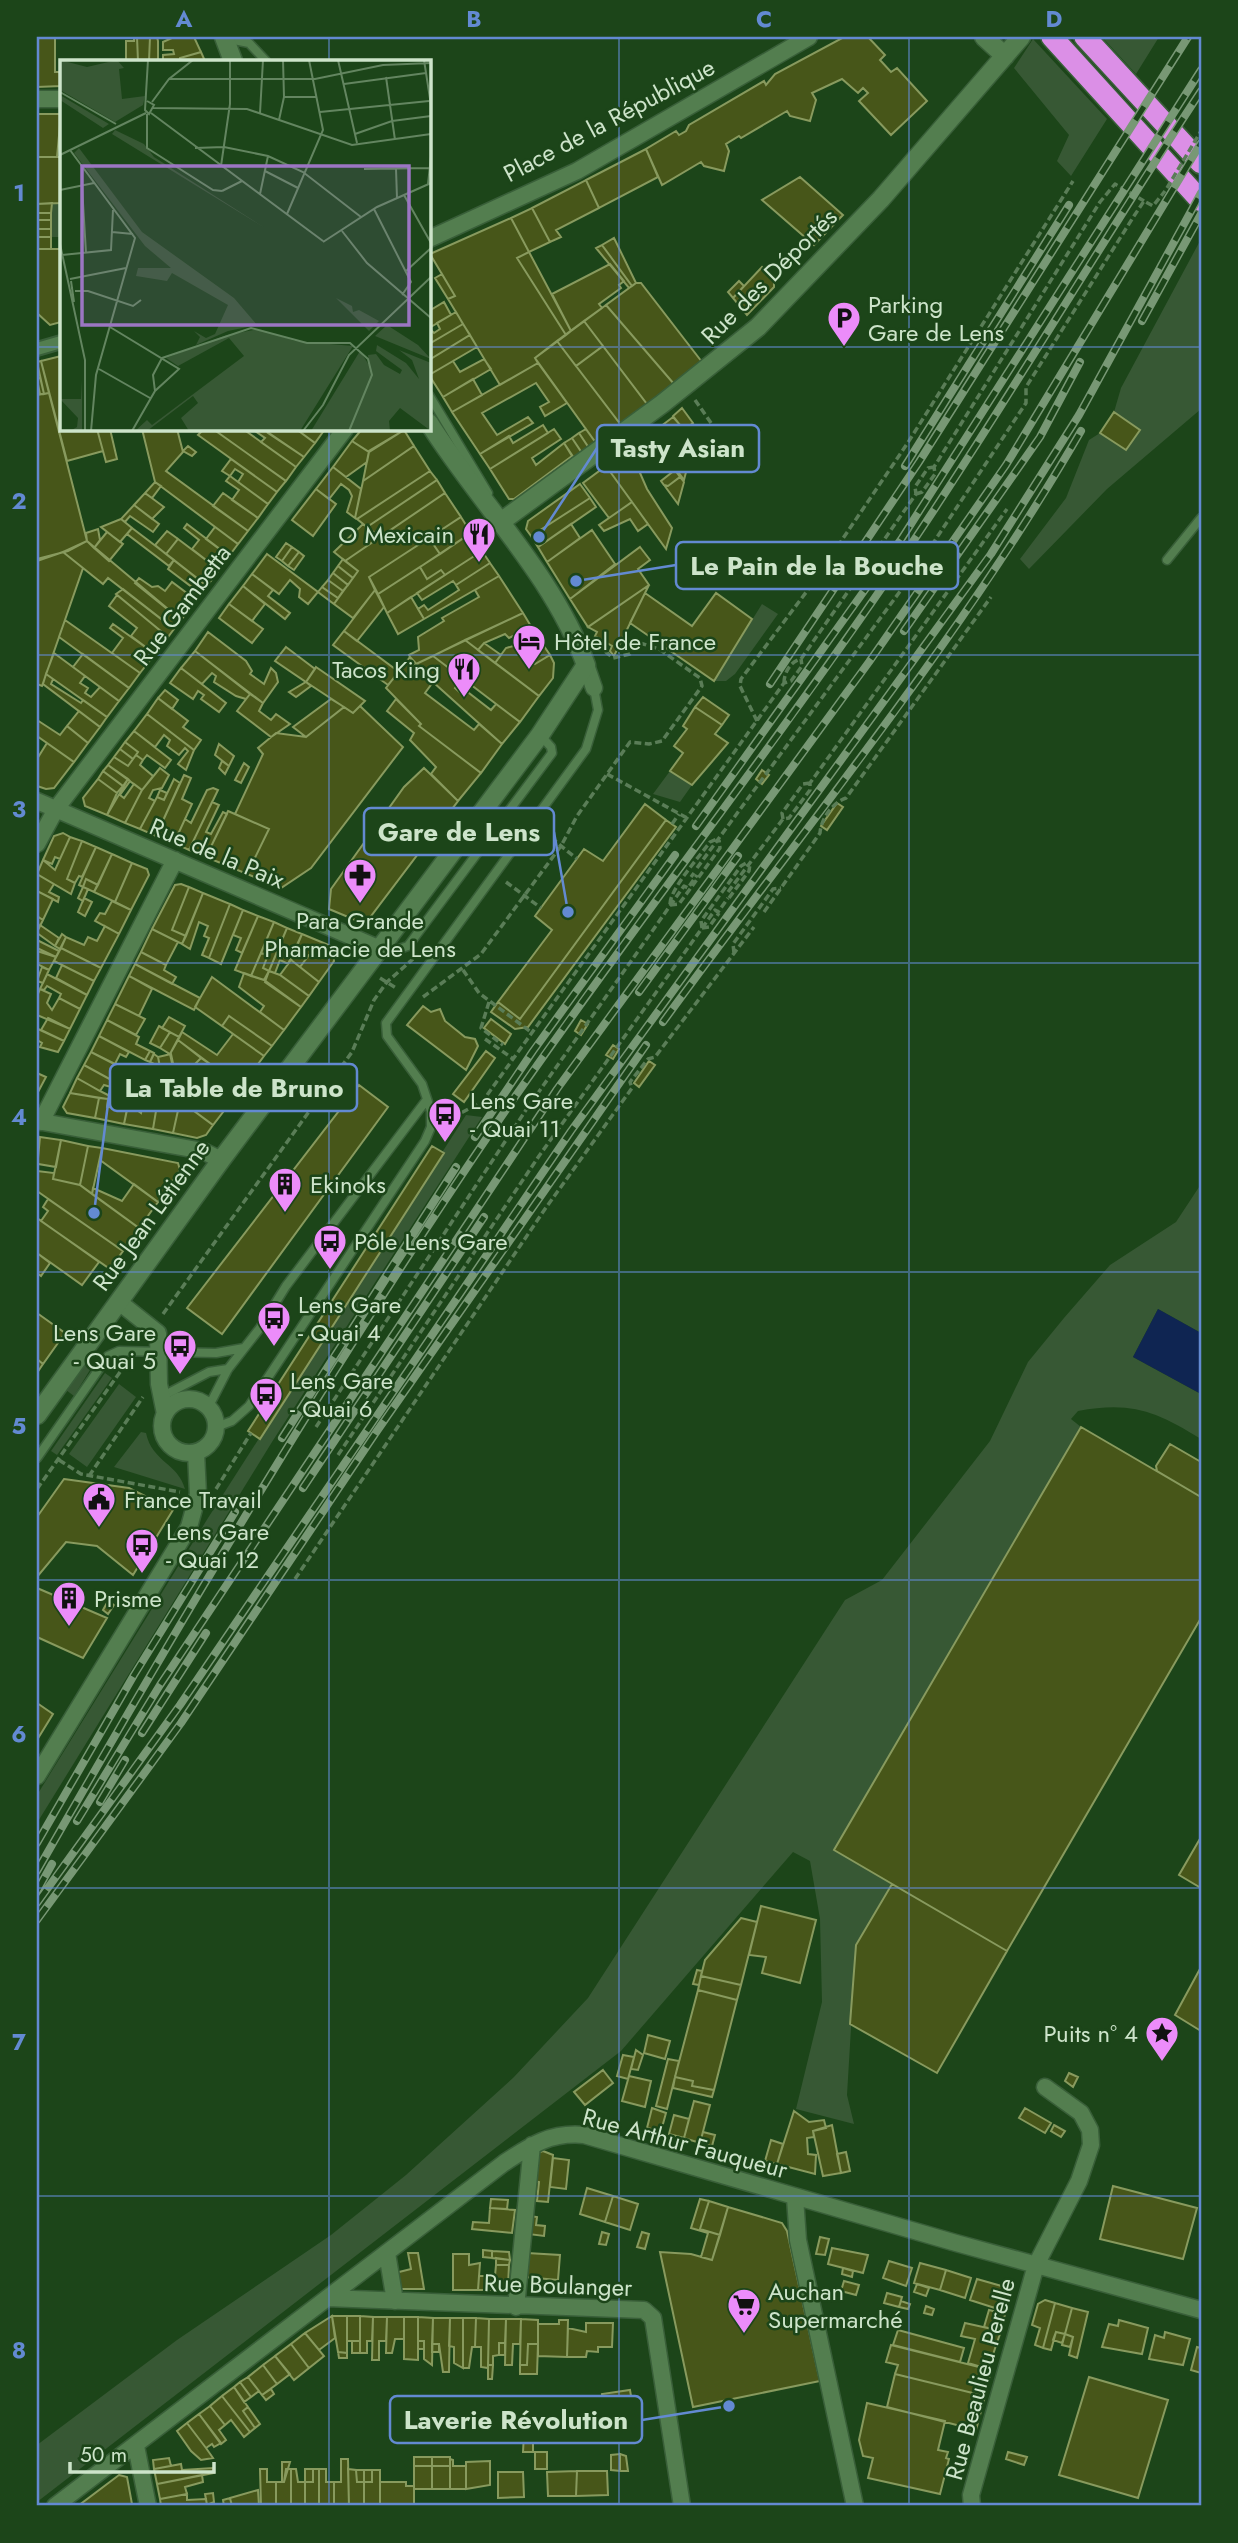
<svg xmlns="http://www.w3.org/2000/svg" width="1238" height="2543" viewBox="0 0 1238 2543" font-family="Jost,sans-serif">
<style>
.green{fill:#375834}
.water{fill:#0f2552}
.building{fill:#475619;stroke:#889a5e;stroke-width:2}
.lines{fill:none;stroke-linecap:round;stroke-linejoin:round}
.service-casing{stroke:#395f39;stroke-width:11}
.pedestrian-casing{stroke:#395f39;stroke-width:16}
.minor-casing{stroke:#395f39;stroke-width:19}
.tertiary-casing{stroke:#395f39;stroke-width:21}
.motorway-casing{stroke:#395f39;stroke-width:24}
.path{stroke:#5a7d57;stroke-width:3.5;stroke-dasharray:7 3.5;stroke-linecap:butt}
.service{stroke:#537e4f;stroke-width:8}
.pedestrian{stroke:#537e4f;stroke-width:12}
.minor{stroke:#537e4f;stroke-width:16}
.tertiary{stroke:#537e4f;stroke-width:18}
.motorway{stroke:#db8fe6;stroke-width:21}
.rail-casing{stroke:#789875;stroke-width:8}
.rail{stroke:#1c4519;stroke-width:5;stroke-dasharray:16;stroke-linecap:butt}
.path-bridge{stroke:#5a7d57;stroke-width:3.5;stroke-dasharray:7 3.5;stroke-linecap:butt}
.grid{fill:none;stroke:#638ad2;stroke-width:2;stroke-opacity:0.55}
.labels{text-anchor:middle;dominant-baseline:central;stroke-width:5;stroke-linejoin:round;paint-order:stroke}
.street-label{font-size:24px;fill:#cde4ca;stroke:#1c4519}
.poi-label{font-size:24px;fill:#cde4ca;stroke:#1c4519;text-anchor:start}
.inset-road{fill:none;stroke:#638560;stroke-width:2}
.view{fill:#9c76c3;fill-opacity:0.15;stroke:#9c76c3;stroke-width:3.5}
.inset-edge{fill:none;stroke:#cde4ca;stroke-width:3.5}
.leader{fill:none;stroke:#638ad2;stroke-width:2.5}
.callout-dot{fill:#638ad2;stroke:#1c4519;stroke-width:2.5}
.callout{fill:#1c4519;stroke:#638ad2;stroke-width:2.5}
.callout-label{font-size:26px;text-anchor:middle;font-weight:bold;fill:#cde4ca}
.neatline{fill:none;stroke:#638ad2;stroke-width:2.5}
.grid-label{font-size:23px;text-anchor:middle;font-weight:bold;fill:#638ad2}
</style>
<rect width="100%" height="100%" fill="#1c4519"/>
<path class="green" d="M1102 37H1159L1136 74Z
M1033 39 1107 119 1071 176 1057 161 1069 135 1014 68Z
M52 203H61V237H51Z
M1201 239V409L1107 489 1029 569 1020 559 1066 498 1089 440 1100 433 1126 450 1140 430 1114 412 1121 388Z
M762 604 778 614 735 674 726 681H714Z
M670 771 692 785 680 802 653 794Z
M466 1115 482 1117 272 1442 37 1823V1795L208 1518Z
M1201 1184V1333L1158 1309 1133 1357 1201 1394V1439C1156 1411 1131 1401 1078 1411L1071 1419 1081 1427 834 1850 892 1884 856 1945 847 2095 854 2124 796 2109 822 2002 820 1919 810 1861 793 1852 621 2051 37 2502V2445L177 2340 331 2235 406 2175 514 2077 588 1998 845 1600 882 1580 990 1441 1028 1362 1064 1318 1110 1265 1176 1222Z
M87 1361 93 1365 74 1396 66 1390Z
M105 1373 112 1378 57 1455 51 1451Z
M119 1384 136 1397 87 1467 69 1454Z
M141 1432 146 1433C152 1462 178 1463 185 1489L114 1467Z"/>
<path class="water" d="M1158 1309 1201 1333V1394L1133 1357Z"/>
<path class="building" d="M37 37H66L55 38V72H61V86L37 87Z
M134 37H137L138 61H126V41H134Z
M137 37H150L149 61H138Z
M150 37H157L158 41V61H149Z
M174 37H194L201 52 180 58V61H163V55L174 54 173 50H163V42Z
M844 37H868L885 55 880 60 891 72 897 68 927 101 891 135 859 101 868 93 863 88 858 93 842 79 812 93 816 100 810 121 790 116 787 111 741 138 739 136 726 144 729 151 724 171 704 166 701 162 662 185 646 149 676 131 679 135 686 131 689 125 764 81 766 85 775 74Z
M201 52 205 61H180V58Z
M37 114H61L57 157H37Z
M646 149 658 177 599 208 586 180Z
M37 157H61V203L37 204Z
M800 177 843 215 814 245 762 200Z
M586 180 599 208 556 230 561 237 550 242 532 208Z
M52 203 51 213H37V204Z
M532 208 550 242 529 252 511 218Z
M37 213H51V220H37Z
M511 218 529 252 517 258 566 335 535 358 538 363 500 385 448 299 455 296 430 254Z
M37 220H51V229H37Z
M37 229H51V237H37Z
M37 237H51V249H37Z
M614 238 636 283 632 286 602 245Z
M602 245 632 286 629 288 596 248Z
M37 249H61V322L50 325 37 313Z
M529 252 571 331 566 335 517 258Z
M610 264 624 281 619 285 621 288 599 304 602 308 571 331 552 294Z
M762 267 774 280V287L747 315 733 298Z
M442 274 455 296 448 299 435 278Z
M739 281 744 286 733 298 728 292Z
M636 283H641L702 362 674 384 606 305Z
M444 302 451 315 429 328V311Z
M606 305 674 384 647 404 584 321Z
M456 312 463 324 429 344V328L434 333 440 329 437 323Z
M584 321 603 346 576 366 557 341Z
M463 324 470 335 429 360V344Z
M470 335 477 347 429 375V360Z
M557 341 621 425 596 443 535 358Z
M603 346 647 404 621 425 576 366Z
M61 356V429H97L103 451 67 461 41 361Z
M484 359 491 369 443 397 429 375 453 361 460 372Z
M41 361 49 393 44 394 37 362Z
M538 363 567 403 545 416 540 407 549 402 536 383 482 413 497 435 528 417 533 423 480 454 452 412Z
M40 377 44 394H40L37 380Z
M473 379 482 395 452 412 443 397Z
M49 393 87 541 68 551 37 559V395Z
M682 408 693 423 684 430 673 416Z
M1114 412 1140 430 1126 450 1100 433Z
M673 417 682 427 664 441 656 430Z
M543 425 548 433 490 469 480 454 509 436 513 443Z
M682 427 694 441 684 480 664 452 668 448 664 441Z
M97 429H110L117 459 106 462Z
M142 429H177L183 452 166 471 248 531 238 544 155 482Z
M204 429H213L286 481 277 492 198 435Z
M213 429H243L296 467 286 481Z
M256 429H263L304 457 296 467 261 442 265 438 255 431Z
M271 429H296L315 443 304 457 268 433Z
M296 429H325L315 443Z
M362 429H403L404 430 369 452 352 441Z
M554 429 561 439 532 458 536 465 564 443 572 456 514 499H509L490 469Z
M586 429 596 443 589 448 579 433Z
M404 430 414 446 363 481 369 451Z
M579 433 589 448 582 453 572 438Z
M572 438 582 453 574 458 564 443Z
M352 441 369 452 367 462 346 477 333 467Z
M635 445 649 465 640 473 647 489 672 528 666 549 606 466Z
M188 446 196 452 192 456 183 451Z
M414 446 430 471 357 519 355 518 363 481Z
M231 459 277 492 268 504 238 482 243 474 235 469 230 476 222 471Z
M606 466 632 502 609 518 583 483Z
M333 467 361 489 355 518 347 512 352 496 349 490 341 484 329 499 316 489Z
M675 470 680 477 668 486 664 485 661 481Z
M430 471 437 480 367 527 357 519Z
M230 476 268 504 258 518 232 500 239 490 226 481Z
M680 477 684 482 678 504 664 485 668 486Z
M437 480 445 493 380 537 367 527Z
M155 482 161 486 152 498 145 493Z
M580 484 590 498 531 536 526 529 528 521Z
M316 489 336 504 313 536 292 520Z
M145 493 164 507 152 519 134 505Z
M223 493 258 518 248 531 213 506Z
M445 493 461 517 369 577 375 590 353 618 334 604 358 571 345 561Z
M590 498 596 507 538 547 531 536Z
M632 502 648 524 638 531 630 519 604 531 599 525Z
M134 505 159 524 153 532 130 516 125 522 121 519Z
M461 517 471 533 440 554 429 538Z
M121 519 132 528 120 542 101 527Z
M187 524 229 556 219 570 192 549 199 540 184 528Z
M363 524 380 537 345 561 334 552Z
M571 524 580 538 547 562 538 547Z
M215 527 238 544 229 556 206 539Z
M132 528 174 560 169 566 127 534Z
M98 529 100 540 94 548 87 541 86 533Z
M592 530 615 564 570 599 547 562Z
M167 531 178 539 166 554 155 545Z
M107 532 123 544 109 561 94 548Z
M471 533 482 551 445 575 441 570 427 579 420 567Z
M429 538 440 554 378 594 369 577Z
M178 539 219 570 207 586 166 554Z
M87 541 181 620 174 629 108 578 103 584 63 552Z
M286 543 292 547 282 561 276 557Z
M292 547 299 552 288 566 282 561Z
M640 547 650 560 638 569 649 585 588 627 570 599Z
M482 551 490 563 456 585 453 581 422 600 417 593Z
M63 552 83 568 42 686 37 684V561Z
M299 552 304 556 294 570 288 566Z
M267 554 318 592 308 604 299 597 300 589 290 580 279 594 252 574Z
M343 559 358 571 353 578 338 566Z
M174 560 207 586 201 594 168 569Z
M490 563 499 576 424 619 418 609 424 605 428 610 459 590 456 585Z
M338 566 353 578 348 585 333 573Z
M420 567 427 579 441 570 445 575 387 613 378 594Z
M333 573 348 585 343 591 328 580Z
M252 574 273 590 268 596 290 613 285 619 243 586Z
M499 576 523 613 414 665 409 655 419 650 418 637 444 621 442 618 479 597 475 590Z
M139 578 152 587 158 586 165 591 172 582 196 600 181 620 135 583Z
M328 580 343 591 338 598 322 587Z
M649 585 645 593 614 656 610 651 612 646 595 636 597 632 588 627Z
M243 586 265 604 252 621 229 604Z
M322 587 338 598 334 604 318 592Z
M123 589 174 629 168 637 116 594Z
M375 590 384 607 357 641 344 631Z
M645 593 692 626 716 593 752 619 714 681 630 623Z
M117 595 168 637 155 654 131 636 137 628 109 606Z
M411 597 424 619 398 634 387 613Z
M229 604 263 629 252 643 219 618Z
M523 613 535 633 522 641 517 634 509 638 505 634 484 643 478 650 465 640Z
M65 620 140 673 129 688 59 637Z
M113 624 155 654 140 673 112 653 123 638 110 628Z
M344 631 399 672 388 685 333 645Z
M208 632 246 661 252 671 250 674 264 684 271 668 276 673 278 682 263 703 195 651Z
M535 633 550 655 535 664 517 645Z
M465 640 539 696 520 722 433 656Z
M484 643 501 655 495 663 478 650Z
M517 645 535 664 550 655 554 663 553 678 539 696 495 663 506 648Z
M286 647 315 669 306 682 275 661Z
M195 651 250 694 246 699 236 696 214 682 216 676 212 673 202 684 181 668Z
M54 653 85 676 80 683 88 688 85 693 91 697 100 687 119 701 107 717 46 674Z
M83 654 129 688 119 701 73 667Z
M433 656 462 678 455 688 462 694 465 690 491 710 496 704 520 722 502 744 414 665Z
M410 657 433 682 425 693 474 730 479 724 502 744 481 773 419 726 421 724 386 688Z
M316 667 365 701 353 713 306 682Z
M181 668 226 703 219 712 201 699 204 695 198 691 193 699 170 683Z
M46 674 53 679 51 684 81 703 83 700 107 717 100 727 43 684Z
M306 682 311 686 296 697 289 692Z
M165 690 178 700 172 709 158 698Z
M250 694 263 703 259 711 271 720 276 714 290 724 271 737 237 711Z
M703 697 729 715 722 725 695 707Z
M158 698 188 721 183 727 201 740 194 750 147 714Z
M331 699 344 707 306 737 293 727Z
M396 699 421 724 419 726 481 773 458 801 431 774 436 767 410 740 414 733 387 711Z
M360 706 403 747 311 868 281 888 247 874 269 829 235 814 263 754 258 748 276 733 306 737 344 707 353 713Z
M695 707 722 725 715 734 728 743 692 785 670 771 683 753 674 746 687 729 683 726Z
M79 711 100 727 88 743 67 726Z
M147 714 194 750 186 770 178 764 188 751 185 748 179 755 167 746 170 740 164 735 155 747 134 731Z
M37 720 60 735 67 726 88 743 74 762 37 736Z
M134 731 171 760 165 768 147 755 143 760 136 755 138 752 125 742Z
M125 742 138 752 133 759 120 749Z
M47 743 74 762 54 788 46 789 37 786V759Z
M219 744 234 756 229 766 215 755Z
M120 749 133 759 128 766 114 757Z
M136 755 143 760 140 765 153 776 142 790 108 765 114 757 128 766Z
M222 761 229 766 225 774 219 768Z
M244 763 249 767 241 783 235 780Z
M108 765 128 779 123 786 103 771Z
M160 768 169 775 162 788 153 790 149 798 155 801 140 829 125 823 142 790Z
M424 768 458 801 368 920 360 922 329 909 331 889 404 787Z
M762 770 769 775 762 784 756 779Z
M103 771 123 786 117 793 98 779Z
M184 775 191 778 182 799 192 804 174 843 156 836Z
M98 779 117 793 107 815 85 806 83 798Z
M128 779 130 781 120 795 124 798 134 784 142 790 125 823 107 815Z
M174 779 180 783 156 836 140 829 157 797 164 800Z
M213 788 218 790 189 850 174 843 185 819 191 823 207 790Z
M160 790 167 793 164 800 157 797Z
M212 802 219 805 206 832 211 834 223 812 227 814 206 857 189 850Z
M837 803 843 807 827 830 821 826Z
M645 804 666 820 520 1019 498 1002 552 930 535 916 584 849 603 861Z
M228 811 269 829 247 874 206 857Z
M666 820 676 827 528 1027 515 1029 491 1012 498 1002 520 1019Z
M63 833 70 837 60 859 55 857 52 864 43 860 54 836Z
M70 837 82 841 67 879 75 883 71 894 37 874 43 860 55 870Z
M82 841 96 847 82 877 79 876 75 883 67 879Z
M96 847 112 854 98 885 86 879 83 887 79 885Z
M112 854 132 863 115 902 94 892Z
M132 863 147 869 149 875 131 910 115 902Z
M37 874 54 884 49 892 59 897 58 902 37 891Z
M86 879 98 885 94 892 83 887Z
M181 884 189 887 172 930 186 936 182 944 152 929 175 885Z
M83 887 88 889 83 901 78 898Z
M189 887 203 893 186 936 172 930Z
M37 891 53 899 43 920 37 916Z
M203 893 230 904 209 958 202 955 209 938 204 936 208 926 199 922 190 949 182 944Z
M84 898 92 902 85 916 78 912Z
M112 901 131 910 119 934 95 921 100 913 105 914Z
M230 904 243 910 221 964 209 958Z
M243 910 258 916 242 953 236 950 241 938 233 935Z
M37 916 43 920 37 932Z
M258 916 274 922 251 976 235 970Z
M274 922 287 928 269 971 263 968 268 955 261 953Z
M40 925 59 938 55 946 37 933Z
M105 926 119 934 101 968 61 948 66 937 84 945 88 937 97 941Z
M287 928 302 934 288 964 280 960 275 973 269 971Z
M152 929 178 942 166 965 141 952Z
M62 934 66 937 60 949 55 946Z
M302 934 331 946 333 954 309 955 300 967 291 960Z
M37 940 59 951 56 957 37 948Z
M61 948 101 968 94 981 54 961Z
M37 951 56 957 49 970 37 964Z
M141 952 166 965 164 970 176 977 172 984 135 964Z
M261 953 268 955 263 968 269 971 264 980 251 976Z
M317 954H333L334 961 319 982 300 967 309 955Z
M291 960 319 982 309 996 280 975Z
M135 964 200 998 194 1010 129 976Z
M62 965 94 981 87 995 56 978Z
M42 967 49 970 43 983 37 981Z
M269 971 280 975 309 996 301 1007 265 982Z
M244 973 264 980 301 1007 284 1030 260 1012 264 1006 239 987Z
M47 974 87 995 80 1009 59 998 61 994 47 986 44 990 40 989Z
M129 976 152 989 139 1016 115 1004Z
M212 977 284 1030 272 1046 229 1016 222 1026 195 1007Z
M40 989 51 994 47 1003 52 1010 59 998 80 1009 70 1029 37 1015V996Z
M115 1004 145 1019 136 1035 107 1020Z
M423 1006 431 1012 440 1009 445 1021 465 1037 475 1039 478 1046 466 1070 407 1025Z
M229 1016 272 1046 264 1056 222 1026Z
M169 1017 185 1026 179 1037 162 1028Z
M48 1018 70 1029 64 1041 41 1030Z
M491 1019 511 1034 505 1044 484 1028Z
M107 1020 139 1037 136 1044 150 1051 145 1060 99 1036Z
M581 1020 588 1024 581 1035 575 1031Z
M159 1026 170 1032 160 1048 150 1043Z
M38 1029 64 1041 58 1052 40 1047 42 1043 37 1040Z
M170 1032 179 1037 170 1054 160 1048Z
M182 1032 217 1055 233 1034 264 1056 241 1087 178 1040Z
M99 1036 129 1052 126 1057 120 1054 115 1064 91 1052Z
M178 1040 201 1058 194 1065 196 1072 177 1086 170 1054Z
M613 1045 619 1049 613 1059 606 1055Z
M150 1051 154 1053 150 1062 145 1060Z
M486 1051 495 1058 464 1102 453 1094Z
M91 1052 122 1068 115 1082 84 1065Z
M154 1054 158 1057 160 1067 150 1062Z
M171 1054 174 1068 169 1069 172 1082 163 1083 158 1057Z
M201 1058 214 1067 205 1081 194 1065Z
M649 1061 655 1065 639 1087 634 1083Z
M84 1065 115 1082 123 1086 121 1090 104 1085 100 1091 77 1078Z
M37 1073 46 1077 38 1092 37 1091Z
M77 1078 100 1091 120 1101 70 1093Z
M186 1079 199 1099 201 1096 209 1098 214 1091 230 1103 213 1125 186 1105 177 1086Z
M359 1085 388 1107 222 1334 187 1308Z
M70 1093 99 1098 95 1118 67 1113 63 1107Z
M159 1093 153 1129 124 1124 127 1110 134 1108 141 1113 144 1096Z
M99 1098 108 1099 107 1107 115 1108 116 1101 129 1099 124 1124 95 1118Z
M158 1099 179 1106 173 1133 153 1129Z
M179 1106 190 1108 213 1125 206 1135 197 1138 173 1133Z
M40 1137 61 1140 56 1167 38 1164 37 1169Z
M61 1140 88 1146 80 1185 53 1179Z
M88 1146 102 1148 92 1194 80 1185Z
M432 1146 444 1153 260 1439 248 1431Z
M102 1148 178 1163 180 1170 158 1202 100 1160Z
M37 1171 54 1173 53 1179 80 1185 139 1228 123 1251 37 1191Z
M134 1184 158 1202 139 1228 92 1194 93 1188 122 1201Z
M48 1199 123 1251 110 1269 41 1221 48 1211 43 1207Z
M37 1218 99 1262 82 1285 37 1253Z
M37 1253 50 1263 41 1276 37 1273Z
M37 1313 65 1333 43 1364 37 1359Z
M37 1359 43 1364 37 1373Z
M1081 1427 1201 1497V1618L1007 1951 834 1850Z
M1170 1444 1201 1462V1497L1157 1471 1156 1466Z
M64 1479 129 1488 173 1510 133 1575 97 1546 66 1542 37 1577V1517Z
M37 1588 107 1618 83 1658 37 1637Z
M108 1601 114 1605 108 1614 103 1610Z
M37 1703 53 1714 37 1740Z
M1201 1837V1888L1179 1875Z
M892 1884 1007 1951 937 2073 850 2024 856 1945Z
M761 1906 816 1920 800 1983 762 1973 766 1957 749 1955Z
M741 1918 757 1922 741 1985 701 1976 705 1960Z
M1201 1967V2031L1175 2015Z
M697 1970 702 1971 699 1985 693 1984Z
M701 1976 741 1985 737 2000 698 1990Z
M698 1990 737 2000 714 2090 692 2086 693 2081 675 2077Z
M648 2035 670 2041 665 2059 644 2053Z
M636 2050 643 2055 638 2070 631 2069Z
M623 2055 634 2057 628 2079 617 2076Z
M668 2059 679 2061 667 2109 656 2106Z
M603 2070 613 2083 585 2105 574 2092Z
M1069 2073 1078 2077 1073 2087 1065 2081Z
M629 2076 651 2081 645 2107 622 2101Z
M675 2077 693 2081 692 2086 714 2090 712 2097 673 2088Z
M694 2101 710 2105 700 2143 684 2138Z
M652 2108 666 2113 661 2131 647 2128Z
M1025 2108 1051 2123 1045 2133 1019 2118Z
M794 2111 809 2122 824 2120 826 2128 813 2131 814 2137 807 2138 808 2154 816 2155 815 2174 777 2164Z
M674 2115 689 2119 684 2138 669 2134Z
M832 2125 841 2173 823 2176 813 2131Z
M1054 2125 1065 2131 1061 2137 1051 2131Z
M703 2132 715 2135 712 2146 700 2143Z
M771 2140 783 2144 777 2164 765 2161Z
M543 2151 553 2155 548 2202 537 2201 539 2182 534 2181 537 2153Z
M846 2152 850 2171 841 2173 837 2154Z
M553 2158 569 2160 566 2189 550 2187Z
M534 2181 539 2182 537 2201 532 2200Z
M1113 2186 1197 2208 1183 2259 1100 2239Z
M587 2188 613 2196 605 2222 580 2214Z
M613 2196 638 2204 630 2230 605 2222Z
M491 2199 508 2200 507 2209 490 2208Z
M700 2199 709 2201 700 2229 720 2235 712 2260 701 2257 708 2233 691 2228Z
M709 2201 728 2207 720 2235 700 2229Z
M728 2207 782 2223 787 2231 820 2381 693 2407 660 2252 691 2254 712 2260Z
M490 2208 515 2210 512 2233 472 2229 473 2222 489 2223Z
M530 2216 537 2217 536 2225 545 2226 544 2236 528 2234Z
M602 2232 609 2234 606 2245 599 2244Z
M642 2232 649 2234 645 2249 637 2247Z
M820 2237 829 2239 825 2255 816 2254Z
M832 2248 868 2255 863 2273 828 2264Z
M483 2250 492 2251V2258L483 2257Z
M492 2251 509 2252 510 2260 492 2258Z
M408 2253H418L424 2289H398L395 2273 411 2269Z
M527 2253 560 2255 558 2280 525 2277Z
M453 2254H469V2265L480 2263 478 2290H453Z
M496 2258 510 2260 509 2265H496Z
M889 2261 912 2268 906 2286 883 2278Z
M920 2263 946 2270 940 2290 914 2283Z
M496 2265H509L508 2286 503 2290H478L479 2276H495Z
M843 2268 853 2271 852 2277 842 2274Z
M946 2270 971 2278 965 2298 940 2290Z
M977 2279 1005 2287 998 2309 970 2300Z
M844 2281 859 2285 856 2295 841 2291Z
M917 2284 929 2288 926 2296 914 2292Z
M887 2293 902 2297 899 2307 884 2303Z
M1045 2300 1055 2303 1043 2348 1035 2345 1040 2328 1032 2325 1038 2304Z
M901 2301 910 2304 908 2309 899 2307Z
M1055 2303 1072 2308 1065 2334 1056 2332 1051 2350 1043 2348Z
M926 2306 934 2309 932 2315 924 2313Z
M1072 2308 1088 2312 1077 2358 1069 2355 1073 2337 1065 2334Z
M989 2310 1005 2314 1001 2331 984 2327Z
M332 2316H347V2353L338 2352Z
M332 2316 335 2338 319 2350 305 2333Z
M347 2316H360V2341H347Z
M360 2316 373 2317 372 2341H367V2353H360Z
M373 2317H387L386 2341H379V2360H372Z
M387 2317H404V2339H395L392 2353H386Z
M404 2317H418V2360L404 2359Z
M418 2317 433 2318 432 2365 424 2359V2341H418Z
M433 2318H450L449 2372H443L439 2344H432Z
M450 2318H463V2368L454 2363V2347L449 2346Z
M463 2318H476L475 2347H472L469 2368H463Z
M476 2318 489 2319 488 2368 481 2367V2347H475Z
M489 2319H506L505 2343H499V2355L493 2356V2365H488Z
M506 2319H521L520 2344H513L512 2365H505Z
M521 2319 538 2320V2344H528L527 2365H520Z
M559 2320H568L567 2357 538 2356V2324H559Z
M1119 2320 1148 2328 1142 2354 1102 2347 1109 2324 1118 2326Z
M586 2323H613L612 2347H598V2352L587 2351 586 2357H567L568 2328 586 2332Z
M965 2323 1001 2331 988 2369 968 2363 975 2339 961 2336Z
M898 2330 964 2348 960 2362 893 2345Z
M1056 2332 1065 2334 1062 2343 1053 2340Z
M1165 2332 1190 2339 1183 2365 1149 2359 1155 2335 1164 2338Z
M305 2333 324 2356 309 2368 291 2344Z
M1065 2334 1073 2337 1070 2347 1062 2345Z
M352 2341H360V2353H352Z
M418 2341H424V2349H418Z
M499 2343H505V2355H499Z
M291 2344 309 2368 294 2380 275 2356Z
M432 2344H439V2352H432Z
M528 2344H538L537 2374H520V2365H527Z
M891 2345 991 2370 985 2396 895 2374 898 2365 886 2362Z
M1197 2347 1201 2348V2373L1191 2370Z
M338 2352 347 2353V2358H339Z
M275 2356 290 2374 277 2384 263 2365Z
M263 2365 277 2384 262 2395 248 2377Z
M488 2365H493L492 2379H488Z
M895 2374 985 2396 976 2430 887 2407Z
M248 2377 259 2391 251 2397 240 2382Z
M1089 2377 1168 2400 1138 2498 1059 2475Z
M240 2382 251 2397 244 2402 234 2387Z
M234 2387 248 2407 243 2411 255 2428 250 2432 222 2396Z
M271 2389 274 2394 266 2400 262 2395Z
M630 2390 637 2432 608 2436 602 2394Z
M222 2396 250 2432 244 2437 231 2420 225 2425 210 2406Z
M867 2403 945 2421 938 2450 948 2452 946 2458 949 2459 940 2494 868 2478 873 2458 863 2456 859 2440Z
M210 2406 225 2425 219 2430 226 2440 221 2444 199 2414Z
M248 2407 260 2424 255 2428 243 2411Z
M199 2414 221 2443 214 2447 212 2444 206 2448 187 2423Z
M187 2423 206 2448 213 2458 201 2460 191 2451 177 2431Z
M524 2434H533V2452H523Z
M535 2452H547V2469H535Z
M1008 2452 1027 2457 1024 2465 1006 2459Z
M620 2454V2471L611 2470V2455Z
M620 2454 626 2456 628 2471H620Z
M414 2457H432V2466H414Z
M432 2457H450V2466H432Z
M169 2458 171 2466 154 2469 153 2460Z
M341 2459H348L349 2506H334V2482H341Z
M450 2459 453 2460V2466H466V2489H450Z
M490 2461V2485L466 2489V2462Z
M282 2462H290L284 2482H282Z
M181 2464 182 2470 213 2468 214 2473 157 2484 154 2469Z
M414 2466H432V2489H414Z
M432 2466H450V2489H432Z
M260 2469H267V2482H276V2506H261Z
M286 2469H291V2506H276V2482H284Z
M291 2469H296L298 2482H305V2506H291Z
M305 2469H313V2482H305Z
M313 2469H319V2506H305V2482H313Z
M319 2469H326V2482H334V2506H319Z
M348 2469 356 2470 357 2482H364V2506H349Z
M356 2470H364V2482H357Z
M364 2470H372V2482H364Z
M372 2470H380V2506H364V2482H372Z
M577 2471H607L608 2495 576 2496Z
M577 2471 576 2496H548L547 2472Z
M498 2472H523L524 2497 498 2498Z
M119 2475 127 2477 132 2504 78 2506Z
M202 2475 203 2482 185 2487 187 2494 160 2499 157 2484Z
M380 2482H406V2486H414V2506H380Z
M258 2490 259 2506H232L230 2498Z
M213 2493 214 2502 207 2505 205 2494Z
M187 2494V2500L206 2499 207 2505 161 2506 160 2499Z
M230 2498 232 2506H224L223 2500Z"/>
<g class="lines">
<defs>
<path id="service" d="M224 38 249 43 266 61
M429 395 488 493
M1167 560 1201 518
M381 948 396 950 408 946 552 753 551 747 540 735
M161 1397 209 1372 228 1369
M209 1406 228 1369 260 1328 286 1286 425 1102
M216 1427 232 1421 249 1406 425 1141 431 1127V1111L422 1084 387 1036 386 1023 586 749 598 710 594 688
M37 1458 108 1356 119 1351 216 1353 244 1348"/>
<path id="pedestrian" d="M37 349 61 342"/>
<path id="minor" d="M37 99H61
M429 239 577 171 809 37
M586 665 594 688
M37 801 378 948
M37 844 56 809 345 429
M37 1121 203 1151 221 1160
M41 1122 175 860
M119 1302 158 1333 159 1384 165 1414
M162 1426a27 27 0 1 1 54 0a27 27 0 1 1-54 0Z
M37 1776 189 1527 198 1494 196 1453
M795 2198 798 2240 855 2506
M387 2253 395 2301
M327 2298 644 2310 653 2318 682 2506
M516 2307 532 2145
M136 2446 148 2506
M55 2506 504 2163C531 2145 551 2132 584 2135L956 2243 1201 2310
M972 2506 971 2495 1036 2265 1079 2181 1091 2145 1090 2130 1081 2113 1045 2087"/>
<path id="tertiary" d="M224 37 233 61
M984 37 1005 56
M502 521 662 404 758 327 881 199 1021 37
M37 1415 221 1160 540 735 586 665C553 574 480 504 429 423"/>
<path id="motorway" d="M1052 37 1201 201
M1085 37 1201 163"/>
</defs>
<use href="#service" class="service-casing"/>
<use href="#pedestrian" class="pedestrian-casing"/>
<use href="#minor" class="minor-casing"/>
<use href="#tertiary" class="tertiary-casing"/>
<use href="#motorway" class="motorway-casing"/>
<path class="path" d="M695 400 716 430
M916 494 922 492 935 474 934 467 1100 202 1115 184 1144 201
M784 683C784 672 791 661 801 659L916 494 915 487 928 468 934 467
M757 721 740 686 741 679 810 587 907 444 1073 181
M607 774 687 818
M783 819 782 813 803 784 810 783
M672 824 679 814
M543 831 577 859
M697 868 912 575 1026 403V387L1134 216 1144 201 1153 206 1165 191
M691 877 694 873
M506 882 541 908
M728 892 783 819 789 818 810 790V783L1007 509
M729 898 749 871 750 864
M670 904C670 889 700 856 710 842L717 839
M670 905 679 904 720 848 719 840
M764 912 820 833C821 819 832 803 846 798L991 597
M702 928 701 921 741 866 748 862
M702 928 709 927 719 913
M734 953 733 944 773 889 781 888
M463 970 479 993 531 1032
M380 978 396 988
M423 997 481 954 561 846 577 816 630 742 649 744 662 741 702 686 700 678 659 649 640 643 630 654 613 658 598 645
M489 1002 481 1028 503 1045
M485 1039 512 1058
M443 1137 457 1115 482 1102 784 683 791 681 802 666 801 659
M163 1314 352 1052 374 1000 387 982 413 959
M316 1427 526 1110 684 886 688 888 697 875
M338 1455 539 1156 715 910 718 912 728 898
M59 1460 81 1474 180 1492
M89 1476 143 1397
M37 1489 125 1365
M216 1489 251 1433
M295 1579 545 1209 632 1088 630 1082 648 1059 655 1057 754 927"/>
<use href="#service" class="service"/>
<use href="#pedestrian" class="pedestrian"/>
<use href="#minor" class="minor"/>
<use href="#tertiary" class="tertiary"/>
<use href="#motorway" class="motorway"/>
<defs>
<path id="rail" d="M1142 321 1201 214
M905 466 1069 205
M904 631 1040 437 1080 362
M770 684 919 462 1188 37
M696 826 902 538 1201 70
M639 992 738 856
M663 1022C804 828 960 640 1081 431
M475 1137 533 1051 675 855
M282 1438 456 1167
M303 1488 484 1217
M142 1733 206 1633
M100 1802 125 1760
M77 1821 160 1685 557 1089 869 662 1006 465 1201 143
M37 1843 134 1675 235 1512
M37 1871C180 1621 328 1372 490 1133 617 947 756 771 883 586 994 424 1093 255 1201 91
M37 1891 52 1864
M37 1903 180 1705 571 1131 991 554 1079 415 1201 193
M37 1920 181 1723 377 1431 646 1045"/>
</defs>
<use href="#rail" class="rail-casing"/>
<use href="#rail" class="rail"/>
<path class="path-bridge" d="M1167 188 1201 131"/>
</g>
<path class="grid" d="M329 37V61M619 37V2506M909 37V2506M37 347H61M429 347H1201M329 429V2506M37 655H1201M37 963H1201M37 1272H1201M37 1580H1201M37 1888H1201M37 2196H1201"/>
<defs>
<symbol id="parking-pin" viewBox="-11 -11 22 30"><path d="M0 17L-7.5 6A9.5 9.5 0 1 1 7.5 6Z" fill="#ec8cfa" stroke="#1c4519"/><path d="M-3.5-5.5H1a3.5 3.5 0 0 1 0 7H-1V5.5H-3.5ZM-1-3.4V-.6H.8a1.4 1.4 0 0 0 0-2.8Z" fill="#111"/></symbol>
<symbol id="restaurant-pin" viewBox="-11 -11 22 30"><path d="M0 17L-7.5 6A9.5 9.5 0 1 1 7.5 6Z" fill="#ec8cfa" stroke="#1c4519"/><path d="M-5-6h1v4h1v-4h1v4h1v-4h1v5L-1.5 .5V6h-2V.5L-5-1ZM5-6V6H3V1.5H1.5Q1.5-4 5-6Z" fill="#111"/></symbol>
<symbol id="hotel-pin" viewBox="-11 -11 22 30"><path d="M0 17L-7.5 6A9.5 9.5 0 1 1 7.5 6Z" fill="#ec8cfa" stroke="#1c4519"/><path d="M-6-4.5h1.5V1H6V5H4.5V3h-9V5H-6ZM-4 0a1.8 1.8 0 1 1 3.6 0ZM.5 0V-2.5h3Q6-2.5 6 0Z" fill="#111"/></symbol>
<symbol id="pharmacy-pin" viewBox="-11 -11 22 30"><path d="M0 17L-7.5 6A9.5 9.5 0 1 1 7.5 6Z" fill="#ec8cfa" stroke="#1c4519"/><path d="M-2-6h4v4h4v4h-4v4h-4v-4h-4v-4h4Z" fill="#111"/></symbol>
<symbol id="bus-pin" viewBox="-11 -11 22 30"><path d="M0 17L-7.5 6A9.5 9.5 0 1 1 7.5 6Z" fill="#ec8cfa" stroke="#1c4519"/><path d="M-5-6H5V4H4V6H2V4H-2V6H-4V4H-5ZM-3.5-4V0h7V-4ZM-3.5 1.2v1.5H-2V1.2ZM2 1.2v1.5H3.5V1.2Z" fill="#111"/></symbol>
<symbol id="building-pin" viewBox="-11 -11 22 30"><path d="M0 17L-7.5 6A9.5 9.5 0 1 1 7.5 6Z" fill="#ec8cfa" stroke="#1c4519"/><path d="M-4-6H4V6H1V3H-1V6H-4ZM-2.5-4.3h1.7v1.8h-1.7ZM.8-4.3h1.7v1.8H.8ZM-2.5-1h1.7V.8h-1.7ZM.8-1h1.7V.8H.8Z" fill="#111"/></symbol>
<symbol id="civic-pin" viewBox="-11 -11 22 30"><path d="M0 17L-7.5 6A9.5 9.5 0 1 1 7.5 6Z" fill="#ec8cfa" stroke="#1c4519"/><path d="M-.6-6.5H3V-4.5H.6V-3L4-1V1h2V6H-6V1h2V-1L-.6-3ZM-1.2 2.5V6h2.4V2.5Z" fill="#111"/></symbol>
<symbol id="sight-pin" viewBox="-11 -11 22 30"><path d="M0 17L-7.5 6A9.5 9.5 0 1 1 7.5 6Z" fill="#ec8cfa" stroke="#1c4519"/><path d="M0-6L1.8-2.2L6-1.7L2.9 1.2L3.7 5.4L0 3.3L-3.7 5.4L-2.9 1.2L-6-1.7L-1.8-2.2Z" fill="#111"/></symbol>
<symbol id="supermarket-pin" viewBox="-11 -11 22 30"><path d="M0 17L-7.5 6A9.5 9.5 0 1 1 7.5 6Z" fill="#ec8cfa" stroke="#1c4519"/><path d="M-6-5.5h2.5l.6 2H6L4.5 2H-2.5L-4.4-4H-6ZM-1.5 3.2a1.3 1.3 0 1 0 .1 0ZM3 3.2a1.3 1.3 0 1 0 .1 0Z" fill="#111"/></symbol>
</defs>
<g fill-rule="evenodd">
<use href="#parking-pin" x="825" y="299" width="38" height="52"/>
<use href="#restaurant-pin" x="460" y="515" width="38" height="52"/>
<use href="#hotel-pin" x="510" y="622" width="38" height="52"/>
<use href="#restaurant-pin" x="445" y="650" width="38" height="52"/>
<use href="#pharmacy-pin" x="341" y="856" width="38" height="52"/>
<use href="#bus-pin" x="426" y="1095" width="38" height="52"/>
<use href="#building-pin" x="266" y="1165" width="38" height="52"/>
<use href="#bus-pin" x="311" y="1222" width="38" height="52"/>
<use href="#bus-pin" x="255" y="1299" width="38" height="52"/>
<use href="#bus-pin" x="161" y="1327" width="38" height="52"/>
<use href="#bus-pin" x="247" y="1375" width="38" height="52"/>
<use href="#civic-pin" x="80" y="1480" width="38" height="52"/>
<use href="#bus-pin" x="123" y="1526" width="38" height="52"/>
<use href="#building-pin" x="50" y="1579" width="38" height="52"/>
<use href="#sight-pin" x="1143" y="2014" width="38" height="52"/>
<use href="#supermarket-pin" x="725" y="2286" width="38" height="52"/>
</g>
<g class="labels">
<g class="street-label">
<text transform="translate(609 120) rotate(-28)">Place de la République</text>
<text transform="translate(769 276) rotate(-45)">Rue des Déportés</text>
<text transform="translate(182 605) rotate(-53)">Rue Gambetta</text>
<text transform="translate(217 853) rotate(23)">Rue de la Paix</text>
<text transform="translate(151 1215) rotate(-54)">Rue Jean Létienne</text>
<text transform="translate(685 2143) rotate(15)">Rue Arthur Fauqueur</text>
<text transform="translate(558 2285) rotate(2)">Rue Boulanger</text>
<text transform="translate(980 2379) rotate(-75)">Rue Beaulieu Perelle</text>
</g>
<g class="poi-label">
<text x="868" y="304">Parking<tspan x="868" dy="28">Gare de Lens</tspan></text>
<text x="454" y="534" text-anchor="end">O Mexicain</text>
<text x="554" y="641">Hôtel de France</text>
<text x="440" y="669" text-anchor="end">Tacos King</text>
<text x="360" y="920" text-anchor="middle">Para Grande<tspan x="360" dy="28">Pharmacie de Lens</tspan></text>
<text x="470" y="1100">Lens Gare<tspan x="470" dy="28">- Quai 11</tspan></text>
<text x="310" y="1184">Ekinoks</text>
<text x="354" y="1241">Pôle Lens Gare</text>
<text x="298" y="1304">Lens Gare<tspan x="298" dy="28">- Quai 4</tspan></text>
<text x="156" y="1332" text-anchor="end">Lens Gare<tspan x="156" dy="28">- Quai 5</tspan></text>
<text x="290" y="1380">Lens Gare<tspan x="290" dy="28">- Quai 6</tspan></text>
<text x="124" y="1499">France Travail</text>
<text x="166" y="1531">Lens Gare<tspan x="166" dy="28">- Quai 12</tspan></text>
<text x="94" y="1598">Prisme</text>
<text x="1138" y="2033" text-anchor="end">Puits n° 4</text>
<text x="768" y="2291">Auchan<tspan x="768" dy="28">Supermarché</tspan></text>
</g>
</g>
<g transform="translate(60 60)">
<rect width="371" height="371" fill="#1c4519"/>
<path d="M0 0 27 7 57 0 64 8 59 9 62 39 85 36 83 45 55 62 0 30ZM0 35 49 64 43 68 0 40ZM55 70 84 84 94 97 205 168 52 74ZM19 88 82 172 174 238 197 265 168 271 136 285 140 277 134 271 146 278 155 274 168 245 112 213 107 221 76 216 78 208H111L85 186 14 93ZM276 238 292 246 293 252 299 250 319 261 309 271ZM327 265 358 285 371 299 315 276ZM198 269 235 281 293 286 240 371H129L121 358 138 343 133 336 87 371H75L87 360 92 365 184 296 169 278 118 306 106 298 167 275ZM317 285 346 303 359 319 352 300 339 290 371 303V371L340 348 329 361 330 371H251L300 291 309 305 308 295 316 294 324 305 340 314 342 310 316 291ZM22 320V371H10L17 367 18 358 0 339H21Z" fill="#375834"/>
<path class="inset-road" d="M278 0 297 83M364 0 371 45M326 17 335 80M109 19H255L323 5 371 3M284 24 366 13M0 32 56 64M224 37H257M87 41 94 45 89 54 85 50 88 0M92 42 109 19 133 0M93 48 187 49 292 85 371 74M260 52 369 41M91 53 263 181M200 53 203 0M87 54V88L153 130 162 131M219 60 224 37 223 0M295 74 332 61 371 56M135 88 164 87 208 96 243 112 301 157M10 90 75 178 36 315 31 371M0 95 86 53M161 106 170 44V0M304 109 369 108M336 109 337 138M205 111 238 128M368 124 371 96M22 126 26 193M0 130 34 123M162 131 182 121M200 134 208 96M344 135 371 183M314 149 351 222 342 235M227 154 263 70 249 0M282 171 307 203 371 258M52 172 73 174M263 182 317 147 371 123M0 184 25 300V371M2 195 51 190 53 150M345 212 371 188M10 219 66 208M11 221 14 242M15 231H28L73 246 81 240M50 267 119 309 95 331 72 371M102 298 191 268 247 283H290L308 299 312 315 289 371M39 309 90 338M95 331 93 315 102 298M243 371 263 345 289 295 371 217"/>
<path class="view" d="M22 106H349V265H22Z"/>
<rect width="371" height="371" class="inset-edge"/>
</g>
<path class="leader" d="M539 537L597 448M576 581L676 565M568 912L554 832M94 1213L110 1088M729 2406L642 2420"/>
<g class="callout-dot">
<circle cx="539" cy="537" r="7"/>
<circle cx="576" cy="581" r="7"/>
<circle cx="568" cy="912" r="7"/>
<circle cx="94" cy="1213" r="7"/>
<circle cx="729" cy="2406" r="7"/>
</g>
<g class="callout">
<rect x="597" y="425" width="162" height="47" rx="7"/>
<rect x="676" y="542" width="282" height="47" rx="7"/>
<rect x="364" y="808" width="190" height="47" rx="7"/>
<rect x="110" y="1064" width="247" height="47" rx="7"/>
<rect x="390" y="2396" width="252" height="47" rx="7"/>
</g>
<g class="callout-label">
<text x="678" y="457">Tasty Asian</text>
<text x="817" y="575">Le Pain de la Bouche</text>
<text x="459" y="841">Gare de Lens</text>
<text x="234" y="1097">La Table de Bruno</text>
<text x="516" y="2429">Laverie Révolution</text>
</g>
<rect width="1238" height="2543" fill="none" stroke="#1c4519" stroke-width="77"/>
<path d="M70 2462v10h144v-10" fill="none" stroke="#cde4ca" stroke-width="3.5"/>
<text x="80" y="2462" font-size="21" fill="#cde4ca" stroke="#1c4519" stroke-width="5" paint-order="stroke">50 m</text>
<rect x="38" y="38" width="1162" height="2466" class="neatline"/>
<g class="grid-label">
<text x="184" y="27">A</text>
<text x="474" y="27">B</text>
<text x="764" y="27">C</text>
<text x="1054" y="27">D</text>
<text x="19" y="201">1</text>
<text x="19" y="509">2</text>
<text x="19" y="817">3</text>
<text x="19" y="1125">4</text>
<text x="19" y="1434">5</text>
<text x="19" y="1742">6</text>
<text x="19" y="2050">7</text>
<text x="19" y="2358">8</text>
</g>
</svg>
